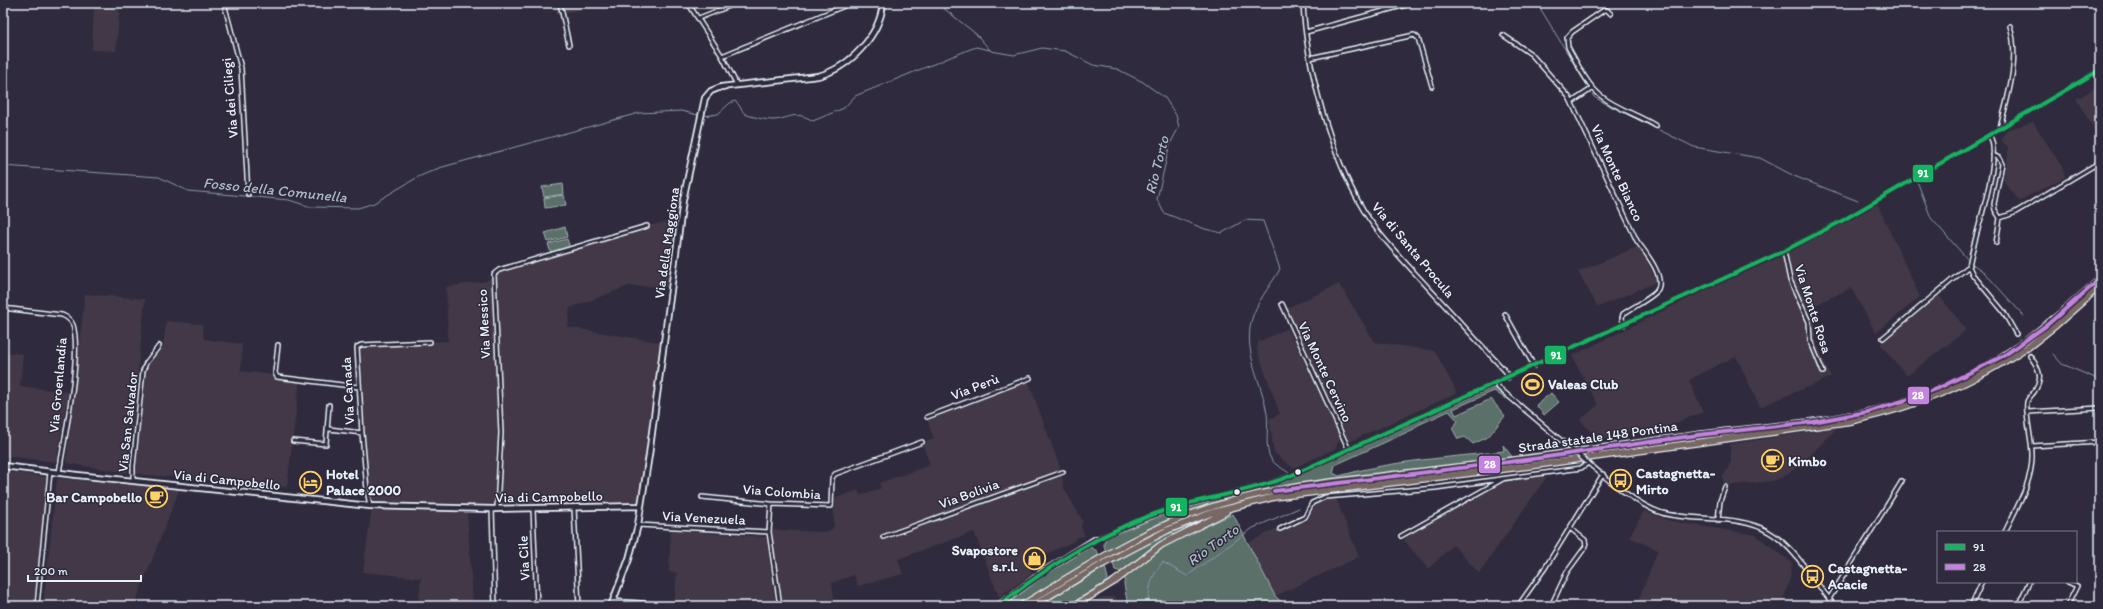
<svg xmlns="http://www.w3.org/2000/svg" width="2103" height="609" viewBox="0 0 2103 609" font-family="Itim,sans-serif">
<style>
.built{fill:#423946}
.green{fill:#5a6f69;stroke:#a1b0b0}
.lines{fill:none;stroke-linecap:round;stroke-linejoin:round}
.stream{stroke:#8b9cac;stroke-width:1}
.street-tunnel{stroke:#4b4859;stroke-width:3;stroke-dasharray:3 1.5;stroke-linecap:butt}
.street-casing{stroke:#e8f1f8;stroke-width:6}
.secondary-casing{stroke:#e8f1f8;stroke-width:8}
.highway-casing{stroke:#e8f1f8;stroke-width:8}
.street{stroke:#2f2a3d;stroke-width:3}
.secondary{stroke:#2f2a3d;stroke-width:4.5}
.highway{stroke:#776864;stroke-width:5.5}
.street-bridge-casing{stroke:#e8f1f8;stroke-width:6;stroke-linecap:butt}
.highway-bridge-casing{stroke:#e8f1f8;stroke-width:8;stroke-linecap:butt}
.street-bridge{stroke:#2f2a3d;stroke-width:3}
.highway-bridge{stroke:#776864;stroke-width:5.5}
.bus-1-casing{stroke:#2f2a3d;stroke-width:7}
.bus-2-casing{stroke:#2f2a3d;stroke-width:7}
.bus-1{stroke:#13b361;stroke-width:4}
.bus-2{stroke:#c483df;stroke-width:4}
.bus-dot{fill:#e8f1f8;stroke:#2f2a3d;stroke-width:1.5}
.labels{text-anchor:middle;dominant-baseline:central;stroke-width:3;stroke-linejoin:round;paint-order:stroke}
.street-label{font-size:14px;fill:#e8f1f8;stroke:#2f2a3d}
.poi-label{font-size:14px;font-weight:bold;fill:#e8f1f8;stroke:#2f2a3d;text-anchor:start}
.water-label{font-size:15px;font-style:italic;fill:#aab9c5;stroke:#2f2a3d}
.line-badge{stroke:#2f2a3d;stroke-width:1.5}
.badge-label{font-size:11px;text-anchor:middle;font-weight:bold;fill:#fff}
</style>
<rect width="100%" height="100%" fill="#2f2a3d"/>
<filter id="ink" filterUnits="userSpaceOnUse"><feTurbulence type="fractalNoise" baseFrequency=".025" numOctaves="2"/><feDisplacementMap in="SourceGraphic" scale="8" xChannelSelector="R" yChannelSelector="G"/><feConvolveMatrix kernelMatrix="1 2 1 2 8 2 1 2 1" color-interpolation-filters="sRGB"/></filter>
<g filter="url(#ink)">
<path class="built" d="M94 3H120L116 51 92 50Z
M554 3H582V9L557 15Z
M2100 85V139L2076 99Z
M2033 122 2062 167 2065 177 2019 201 2003 180 2008 155V147L2001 141 2006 130Z
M1877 203 1920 297 1876 333 1851 288 1809 308 1815 321V340L1831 377 1760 407 1736 356 1689 380 1703 412 1663 428 1631 433 1630 430 1626 435 1599 440 1580 420 1598 405 1572 356 1711 287 1788 253Z
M680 219 672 287 629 286 570 308 568 327 664 343 641 506 552 508 370 506 357 356 359 346 448 341 446 287 487 281 499 270 647 226Z
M1639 246 1657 282 1598 307 1578 272Z
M1339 284 1375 342 1435 351 1457 393 1349 442 1287 308Z
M85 294 145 299 128 473 66 463Z
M1938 294 1965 328 1964 332 1907 376 1880 344Z
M166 321 202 324 204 339 242 344 241 371 300 378 287 487 135 474 147 368 163 346Z
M1288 328 1343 441 1339 440 1335 449 1293 468 1274 453 1269 419 1280 414 1257 350 1258 342Z
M3 352 23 354 20 386 68 392 56 462 6 456 3 451Z
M1028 380 1061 470 1064 488 1083 521 1081 526 1085 536 1078 537 1072 542 1028 563 1032 574 999 597 974 532 898 559 903 574 858 586 854 575 832 583 835 606H783L772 530 827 532 834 527 833 499 858 490 860 495 881 488 879 483 930 465 922 443 934 439 927 420Z
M1837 428 1802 464 1781 478 1773 481 1724 486 1723 477 1731 462 1730 444Z
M3 471 46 477 38 576 33 606H3Z
M1544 476 1546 478 1479 573 1453 545 1428 569 1404 540 1411 532 1504 480Z
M57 478 180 488 134 606H43Z
M1336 498 1359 557 1275 596 1246 544 1279 527 1281 531 1302 521 1306 522 1317 503 1323 500Z
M372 507 420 511 467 509 473 606H418L421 578 363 572Z
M1644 511 1670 521 1756 535 1792 563 1790 579 1781 606H1636L1658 550 1629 537Z
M671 530 766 537 776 606H694V604L674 603 677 573 669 572Z
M1103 597H1115L1120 606H1085Z"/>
<path class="green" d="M563 184 564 194 544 197 542 187Z
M564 195 566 205 545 208 544 198Z
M565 227 567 237 548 242 545 233Z
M567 239 570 248 551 253 548 244Z
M1492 388 1498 389 1506 399 1494 391 1453 409 1456 415 1491 399 1505 416 1488 437 1473 444 1465 437 1458 439 1452 428 1458 421 1449 411 1418 425 1414 429 1335 465 1333 473 1339 476C1393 460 1449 458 1504 451L1503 445 1513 458 1374 476 1227 501 1107 552C1103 547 1103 542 1107 537L1181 508 1284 482Z
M1551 393 1559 402 1544 415 1536 405Z
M1233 514 1275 596 1286 606H1128L1124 584 1125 577 1139 564 1165 545Z
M1198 521 1200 524 1152 547 1122 572 1115 570 1113 563 1161 537Z
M1090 547 1097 551 1100 557 1015 606H1000L1042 575Z
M1105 567 1108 579 1101 587 1068 606H1037Z"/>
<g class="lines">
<path class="stream" d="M937 3 976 34 991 51 1014 55 1042 48 1065 51 1093 65 1117 69 1143 82 1165 98 1176 115 1179 127 1170 144 1157 199 1164 213 1205 229 1222 233 1245 220 1263 221 1280 269C1270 287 1256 302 1251 322 1244 355 1262 382 1267 414 1269 427 1264 448 1271 459 1274 465 1285 469 1290 474
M1537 3 1594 97 1608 105 1694 147 1760 158 1794 176 1858 201
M704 116 718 114 730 103 735 101C740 104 741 112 747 115 754 117 765 120 772 120 789 120 794 109 813 121L844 108 855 96 963 52 976 47 990 50
M3 166 159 177 188 191 289 200 311 207 358 208 374 203 418 177 439 168 639 113 681 111 698 115
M1917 181 1931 218 1969 261
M1971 263 1984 272 2024 316
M2053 354 2062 364 2100 380
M1148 606C1149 588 1151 575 1163 562L1187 576 1253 528 1299 508"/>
<path class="street-tunnel" d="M2016 334 2030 356"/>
<defs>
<path id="street" d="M224 3 241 68 248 194
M560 3 569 45
M688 3 722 56 737 85
M1303 3C1306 66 1331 157 1364 211 1380 237 1403 260 1424 283 1451 312 1478 342 1506 372L1508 378
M1611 14 1607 10H1604L1572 32 1567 38 1568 47C1577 63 1587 85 1601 96 1617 109 1639 115 1656 126
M699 18 737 3
M1306 32 1413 3
M1503 35 1531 54 1569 97 1637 241C1645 252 1669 280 1655 293 1646 301 1633 307 1623 314L1622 318 1624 325
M722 56 844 6
M1310 58 1414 35 1418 38 1432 86
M1572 102 1593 88
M2000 128C2008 96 2020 59 2010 26
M1989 135C2005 154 1972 241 1969 267L1973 275 2003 311 2016 334
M1993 155 1999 158 2002 164 1994 204 1995 210 2000 218 2014 213 2100 162
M1996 243 2000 218
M1784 251 1790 280 1809 322 1810 340 1823 372
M1282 304 1349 450
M3 308 62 315C67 317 71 320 73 325 82 355 64 440 59 473
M1505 314 1534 366
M1883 338 1970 265
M278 345 275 373 277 377 359 387
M1496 383 1499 388 1570 448
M2028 412 2100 408
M927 417 1030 378
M329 429 362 433
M293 441 326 444 329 405
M2032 446 2100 442
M1587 462C1607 479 1637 505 1662 513 1695 522 1740 514 1769 532 1795 547 1815 583 1835 606
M133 481V466L143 371 146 363 159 346
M702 497 771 504 831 506 832 478 835 474 922 442
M771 504 769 532 780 606
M370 506 367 490 362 433 357 347 361 345 430 342
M574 508 579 606
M492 509 495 606
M497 509 501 433 494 274 499 270 647 226
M533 509 537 606
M1718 520 1720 501 1725 487
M638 525 769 532
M1280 529 1305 517 1312 503 1325 497 1435 488 1581 468 1588 463
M2005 532C2016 508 2033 482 2032 454 2032 440 2025 415 2027 402 2028 398 2032 395 2034 392 2044 378 2039 368 2030 356
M1401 536 1503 479
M883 537 1063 472
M1096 539 1163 511 1263 485 1290 476 1784 251 1840 222 2100 70
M1829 599 1902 481
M613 601 680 606
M37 606 50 472
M1518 606 1545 568 1603 474
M1551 606 1567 572 1586 546 1585 540 1570 528
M1971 606 1982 582
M2018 606 2029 582
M2067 606 2077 586 2068 582"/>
<path id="secondary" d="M3 466 77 475 370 506 492 509 641 506
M611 606 629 559 638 525 649 455 683 200 705 98 711 91 721 87 818 76C849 68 880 36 883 3
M998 606 1043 572 1096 539"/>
<path id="highway" d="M2023 343 2061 313 2100 279
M2027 348 2056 325 2100 286
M1854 415C1912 403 1972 378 2021 344
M1855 420C1915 407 1973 383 2024 349
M1021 606C1081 570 1141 530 1208 508 1281 484 1359 479 1434 470 1522 460 1609 447 1696 435 1748 428 1800 426 1851 415
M1032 606 1101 565 1168 530 1211 513 1274 497 1537 465 1852 421
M1074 606 1115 581 1161 545 1226 512"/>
</defs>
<use href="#street" class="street-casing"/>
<use href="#secondary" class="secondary-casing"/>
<use href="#highway" class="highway-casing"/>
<use href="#street" class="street"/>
<use href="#secondary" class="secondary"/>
<use href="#highway" class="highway"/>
<defs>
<path id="street-bridge" d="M1570 448 1587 462"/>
<path id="highway-bridge" d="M2021 344 2023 343
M2024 349 2027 348"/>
</defs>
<use href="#street-bridge" class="street-bridge-casing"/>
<use href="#highway-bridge" class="highway-bridge-casing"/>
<use href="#street-bridge" class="street-bridge"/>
<use href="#highway-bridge" class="highway-bridge"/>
<defs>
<path id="bus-1" d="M998 606C1050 565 1105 529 1169 509 1209 496 1251 492 1290 476L1784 251 1840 222 2100 70"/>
<path id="bus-2" d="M1274 491 1533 459 1698 435 1813 422 1867 412 1906 400 1941 387 2005 355 2047 325 2100 279"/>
</defs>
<use href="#bus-1" class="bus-1-casing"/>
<use href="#bus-2" class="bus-2-casing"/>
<use href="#bus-1" class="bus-1"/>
<use href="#bus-2" class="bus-2"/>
</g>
</g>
<defs>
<symbol id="stadium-ring" viewBox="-11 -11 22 22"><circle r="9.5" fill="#2f2a3d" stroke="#ffd166" stroke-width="1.5"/><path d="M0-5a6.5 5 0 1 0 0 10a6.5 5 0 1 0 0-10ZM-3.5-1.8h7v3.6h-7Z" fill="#ffd166"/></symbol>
<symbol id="cafe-ring" viewBox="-11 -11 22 22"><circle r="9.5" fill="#2f2a3d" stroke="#ffd166" stroke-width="1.5"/><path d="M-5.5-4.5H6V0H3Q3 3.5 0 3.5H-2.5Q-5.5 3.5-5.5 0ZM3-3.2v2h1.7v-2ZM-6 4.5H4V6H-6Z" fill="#ffd166"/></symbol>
<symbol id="bus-ring" viewBox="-11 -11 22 22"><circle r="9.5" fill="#2f2a3d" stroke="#ffd166" stroke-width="1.5"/><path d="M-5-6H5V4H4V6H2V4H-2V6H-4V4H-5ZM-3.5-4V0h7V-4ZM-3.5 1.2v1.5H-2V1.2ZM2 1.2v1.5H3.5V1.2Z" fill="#ffd166"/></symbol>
<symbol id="hotel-ring" viewBox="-11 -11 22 22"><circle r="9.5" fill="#2f2a3d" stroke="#ffd166" stroke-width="1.5"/><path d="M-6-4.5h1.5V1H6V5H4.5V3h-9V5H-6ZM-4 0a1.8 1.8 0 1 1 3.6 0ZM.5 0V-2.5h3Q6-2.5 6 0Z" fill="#ffd166"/></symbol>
<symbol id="shop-ring" viewBox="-11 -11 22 22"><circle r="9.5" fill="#2f2a3d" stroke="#ffd166" stroke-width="1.5"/><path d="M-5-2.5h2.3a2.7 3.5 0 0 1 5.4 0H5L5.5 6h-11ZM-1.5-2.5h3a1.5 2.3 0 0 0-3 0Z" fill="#ffd166"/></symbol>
</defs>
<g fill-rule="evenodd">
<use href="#stadium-ring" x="1520" y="372" width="25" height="25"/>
<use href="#cafe-ring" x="1760" y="448" width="25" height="25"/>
<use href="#bus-ring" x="1608" y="468" width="25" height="25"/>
<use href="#hotel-ring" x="298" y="470" width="25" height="25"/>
<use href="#cafe-ring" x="144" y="484" width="25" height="25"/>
<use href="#shop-ring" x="1022" y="546" width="25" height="25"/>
<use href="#bus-ring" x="1800" y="564" width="25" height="25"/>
</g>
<g class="bus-dot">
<circle cx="1298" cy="472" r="3.5"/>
<circle cx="1237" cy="492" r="3.5"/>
</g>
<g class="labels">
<g class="street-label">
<text transform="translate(230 98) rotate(-95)">Via dei Ciliegi</text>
<text transform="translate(1617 173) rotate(65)">Via Monte Bianco</text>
<text transform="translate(667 243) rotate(-82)">Via della Maggiona</text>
<text transform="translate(1413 250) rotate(50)">Via di Santa Procula</text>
<text transform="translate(1813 309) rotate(72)">Via Monte Rosa</text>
<text transform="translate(484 324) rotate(-93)">Via Messico</text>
<text transform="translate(1325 372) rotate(65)">Via Monte Cervino</text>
<text transform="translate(58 385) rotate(-85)">Via Groenlandia</text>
<text transform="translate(975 387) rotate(-21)">Via Perù</text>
<text transform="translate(348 391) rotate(-93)">Via Canada</text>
<text transform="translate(128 422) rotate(-84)">Via San Salvador</text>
<text transform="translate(1598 437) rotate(-8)">Strada statale 148 Pontina</text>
<text transform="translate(227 480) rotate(6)">Via di Campobello</text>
<text transform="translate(782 492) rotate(4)">Via Colombia</text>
<text transform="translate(969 494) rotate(-20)">Via Bolivia</text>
<text transform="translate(549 497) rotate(-1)">Via di Campobello</text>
<text transform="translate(704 518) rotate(3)">Via Venezuela</text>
<text transform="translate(524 558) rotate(-93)">Via Cile</text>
</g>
<g class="poi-label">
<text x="1548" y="384">Valeas Club</text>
<text x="1788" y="461">Kimbo</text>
<text x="1636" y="473">Castagnetta-<tspan x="1636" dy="16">Mirto</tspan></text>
<text x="326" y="474">Hotel<tspan x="326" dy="16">Palace 2000</tspan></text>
<text x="142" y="497" text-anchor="end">Bar Campobello</text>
<text x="1018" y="550" text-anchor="end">Svapostore<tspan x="1018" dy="16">s.r.l.</tspan></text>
<text x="1828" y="568">Castagnetta-<tspan x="1828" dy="16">Acacie</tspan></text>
</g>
<g class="water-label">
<text transform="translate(1157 165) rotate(-76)">Rio Torto</text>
<text transform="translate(275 190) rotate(6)">Fosso della Comunella</text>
<text transform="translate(1213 545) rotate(-36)">Rio Torto</text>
</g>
</g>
<g class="line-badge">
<rect x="1912" y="164" width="22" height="19" rx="4" fill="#13b361"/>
<rect x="1544" y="345" width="23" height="20" rx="4" fill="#13b361"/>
<rect x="1907" y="386" width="23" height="19" rx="4" fill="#c483df"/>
<rect x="1478" y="455" width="23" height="19" rx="4" fill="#c483df"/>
<rect x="1165" y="497" width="23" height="20" rx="4" fill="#13b361"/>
</g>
<g class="badge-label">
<text x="1923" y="177">91</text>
<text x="1556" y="359">91</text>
<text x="1918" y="399">28</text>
<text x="1490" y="468">28</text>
<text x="1176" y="511">91</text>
</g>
<rect width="2103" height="609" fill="none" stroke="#2f2a3d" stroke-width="16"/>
<rect x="8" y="8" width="2087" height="593" fill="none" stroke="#e8f1f8" stroke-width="1.5" filter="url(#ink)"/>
<rect x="1937" y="531" width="140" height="52" fill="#2f2a3d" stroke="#797a88"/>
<rect x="1945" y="544" width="20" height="6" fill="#13b361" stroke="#797a88"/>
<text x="1973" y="551" font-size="12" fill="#e8f1f8">91</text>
<rect x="1945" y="564" width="20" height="6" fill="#c483df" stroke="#797a88"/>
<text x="1973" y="571" font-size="12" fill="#e8f1f8">28</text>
<path d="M28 575v6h113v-6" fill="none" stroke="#e8f1f8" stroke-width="2"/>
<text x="34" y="575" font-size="12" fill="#e8f1f8" stroke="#2f2a3d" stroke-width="3" paint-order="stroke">200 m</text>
</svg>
